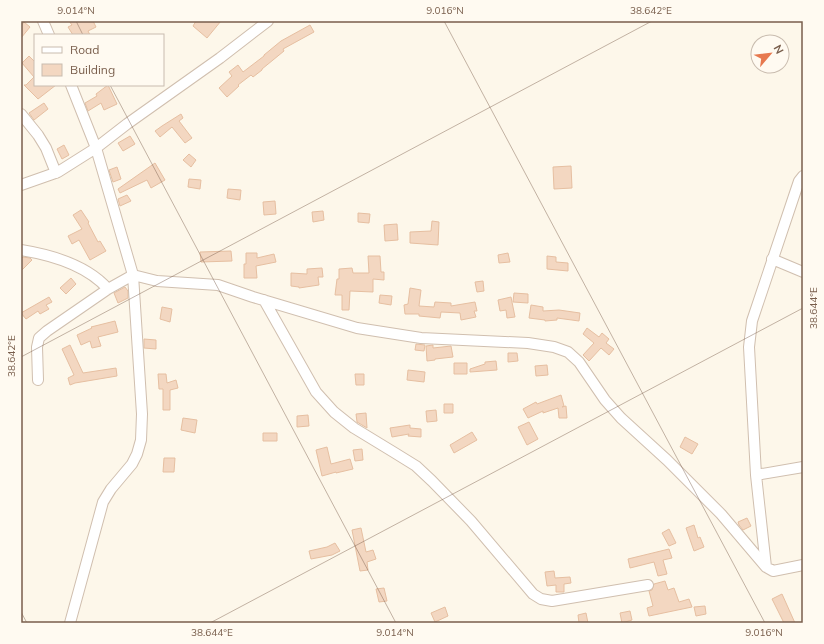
<svg xmlns="http://www.w3.org/2000/svg" width="824" height="644" viewBox="0 0 824 644" font-family="Mulish,sans-serif">
<style>
.building{fill:#f3d7c1;stroke:#e6bfa1}
.lines{fill:none;stroke-linecap:round;stroke-linejoin:round}
.street-casing{stroke:#d0bfaf;stroke-width:12}
.street{stroke:#fff;stroke-width:10}
.ticks{fill:none;stroke:#795e4c;stroke-width:1;stroke-opacity:0.45}
.neatline{fill:none;stroke:#795e4c;stroke-width:1.5}
.ticks-label{font-size:10px;text-anchor:middle;fill:#795e4c}
</style>
<rect width="100%" height="100%" fill="#fdf7ea"/>
<path class="building" d="M69 21H93L96 27 88 31 90 35H73L68 27 72 25Z
M196 21H221L207 38 193 26Z
M24 22 30 27 21 38V26Z
M310 25 314 32 283 49 284 51 262 69V70L253 77 251 75 238 85 239 86 227 97 219 88 232 76 229 72 238 65 243 72 264 56V55L281 41Z
M29 56 35 62V85H56L38 99 24 85H26L34 77 22 63Z
M108 85 117 104 104 110 101 103 88 111 85 103 97 96 96 94Z
M44 103 48 109 34 120 29 113Z
M181 114 183 118 179 121 192 138 185 143 172 127 160 137 155 131 162 126Z
M130 136 135 144 123 151 118 143Z
M64 145 69 155 62 159 57 149Z
M189 154 196 160 191 167 183 160Z
M155 163 165 180 151 188 147 180 120 193 118 189Z
M571 166 572 188 554 189 553 167Z
M117 167 121 179 113 182 109 170Z
M189 179 201 180 200 189 188 187Z
M228 189 241 190 240 200 227 198Z
M127 195 131 201 120 206 118 199Z
M275 201 276 214 264 215 263 202Z
M81 210 89 222 88 223 98 242 100 241 106 251 90 260 79 240 72 244 68 236 82 229 73 215Z
M323 211 324 220 313 222 312 212Z
M358 213 370 214 369 223 358 222Z
M432 221 439 222 438 245 410 243V232L431 231Z
M397 224 398 240 385 241 384 225Z
M231 251 232 261 201 262 200 252Z
M246 253H257V258L274 254 276 262 256 266 257 278H244V264H246Z
M508 253 510 262 499 263 498 255Z
M368 256H380L381 272H384V280L373 279V292L350 291 349 310H342V295H335L337 279H339V269L352 268 353 273H369Z
M547 256 556 257V262L568 263V271L547 269Z
M23 257 30 258 32 260 21 271V259Z
M322 268 323 277H318L319 285 299 288V287L291 286V273L307 274V269Z
M71 278 76 284 66 294 60 288Z
M483 281 484 291 477 292 475 282Z
M125 287 128 291V298L118 303 114 293Z
M410 288 421 290 419 306 434 307 435 302 451 303V306L475 302 477 311H474L476 317 461 320 460 313 441 312 440 318 419 316V314H405L404 305 408 304Z
M514 293 528 294V303L513 302Z
M380 295 392 296 391 305 379 303Z
M49 297 52 302 46 305 49 309 40 314 38 311 26 319 21 313Z
M511 297 515 317 507 318 506 310 500 311 498 300Z
M531 305 543 307V311L559 310 580 313 579 321 557 318V320L545 321V320L529 318Z
M162 307 172 309 170 322 160 319Z
M115 321 118 332 98 337 101 346 92 348 90 341 81 345 77 335 92 328 91 327Z
M587 328 599 337 602 333 609 339 606 343 614 349 609 355 601 348 589 361 583 355 594 343 583 334Z
M144 339 156 340V349L144 348Z
M416 344 425 345 424 351 415 350Z
M70 345 83 373 116 368 117 376 75 383 70 385 68 378 74 375 62 349Z
M433 345V348L451 346 453 357 435 359V360L427 361 426 346Z
M508 353H517L518 361 508 362Z
M496 361 497 370 470 372V369L485 364V362Z
M454 363H467V374H454Z
M547 365 548 375 536 376 535 366Z
M408 370 425 372 424 382 407 380Z
M158 374H166L167 383 176 380 178 388 170 390V410H163V389H159Z
M355 374H364V385H356Z
M561 395 564 406 562 407 566 406 567 418H559L558 408 543 413V411L528 418 523 409 536 402 537 404Z
M444 404H453V413H444Z
M436 410 437 421 427 422 426 411Z
M366 413 367 428 357 422 356 414Z
M308 415 309 426 297 427V416Z
M183 418 197 420 195 433 181 430Z
M529 422 538 439 527 445 518 427Z
M410 425V428L421 429V437L408 436 409 434 392 437 390 428Z
M472 432 477 440 454 453 450 445Z
M263 433H277V441H263Z
M685 437 698 444 692 454 680 447Z
M327 447 331 464 350 459 353 469 336 473V472L322 476 316 450Z
M362 449 363 460 355 461 353 450Z
M164 458H175L174 472H163Z
M747 518 751 526 743 530 739 525 738 522Z
M694 525 698 538 700 537 704 547 694 551 686 528Z
M361 528 366 552 373 550 376 559 367 562 368 570 360 571 352 530Z
M669 529 676 543 669 546 662 533Z
M335 543 340 551 332 555 311 559 309 551 327 547Z
M669 549 672 558 663 560 667 574 658 576 654 562 630 568 628 559Z
M554 571 555 578 570 577 571 583 564 584V592H556V585L547 586 545 572Z
M665 581 668 590 674 588 679 602 689 599 692 607 649 616 647 608 653 606 649 591 652 590 654 584Z
M384 588 387 601 379 602 376 589Z
M782 594 795 623H784L772 599Z
M705 606 706 614 696 616 694 607Z
M445 607 448 616 435 622 431 613Z
M630 611 632 620 622 623 620 613Z
M586 613 588 623H579L578 615Z"/>
<g class="lines">
<defs>
<path id="street" d="M43 21 49 35
M21 114 38 135 46 148 56 173
M21 185 58 172 96 148 127 124 220 58 268 21
M21 250C52 255 87 265 108 289
M772 259 803 272
M264 300 316 392 334 412 354 428 395 453 416 466 432 481 471 521 533 594 541 599 552 601 648 585
M38 380 37 347 39 338 47 331 108 289 133 275 157 281 218 285 253 297 357 328 421 338 528 343 554 347 568 352 579 362 605 400 621 418 667 460 721 514 766 567 773 571 803 565
M756 475 803 467
M766 567 756 475 749 347 752 321 799 181 803 176
M70 623 103 502 111 489 132 464 137 454 141 440 142 414 133 275 96 148 71 85"/>
</defs>
<use href="#street" class="street-casing"/>
<use href="#street" class="street"/>
</g>
<path class="ticks" d="M76 21 83 35M444 21 765 623M110 85 396 623M21 357 652 21M21 612 27 623M210 623 803 308"/>
<rect width="824" height="644" fill="none" stroke="#fffaf1" stroke-width="44"/>
<rect x="34" y="34" width="130" height="52" fill="#fffaf1" stroke="#c9bcaf"/>
<rect x="42" y="47" width="20" height="6" fill="#ffffff" stroke="#c9bcaf"/>
<text x="70" y="54" font-size="12" fill="#795e4c">Road</text>
<rect x="42" y="64" width="20" height="12" fill="#f3d7c1" stroke="#c9bcaf"/>
<text x="70" y="74" font-size="12" fill="#795e4c">Building</text>
<g transform="translate(770 54) rotate(62)"><circle r="19" fill="#fffaf1" stroke="#c9bcaf"/>
<path d="M0-3L7 15L0 10L-7 15Z" fill="#e7794f"/>
<text y="-6" font-size="11" font-weight="bold" text-anchor="middle" fill="#795e4c">N</text>
</g>
<rect x="22" y="22" width="780" height="600" class="neatline"/>
<g class="ticks-label">
<text x="76" y="14">9.014°N</text>
<text x="445" y="14">9.016°N</text>
<text x="651" y="14">38.642°E</text>
<text transform="translate(813 308) rotate(-90)" y="4">38.644°E</text>
<text transform="translate(11 356) rotate(-90)" y="4">38.642°E</text>
<text x="212" y="636">38.644°E</text>
<text x="395" y="636">9.014°N</text>
<text x="764" y="636">9.016°N</text>
</g>
</svg>
